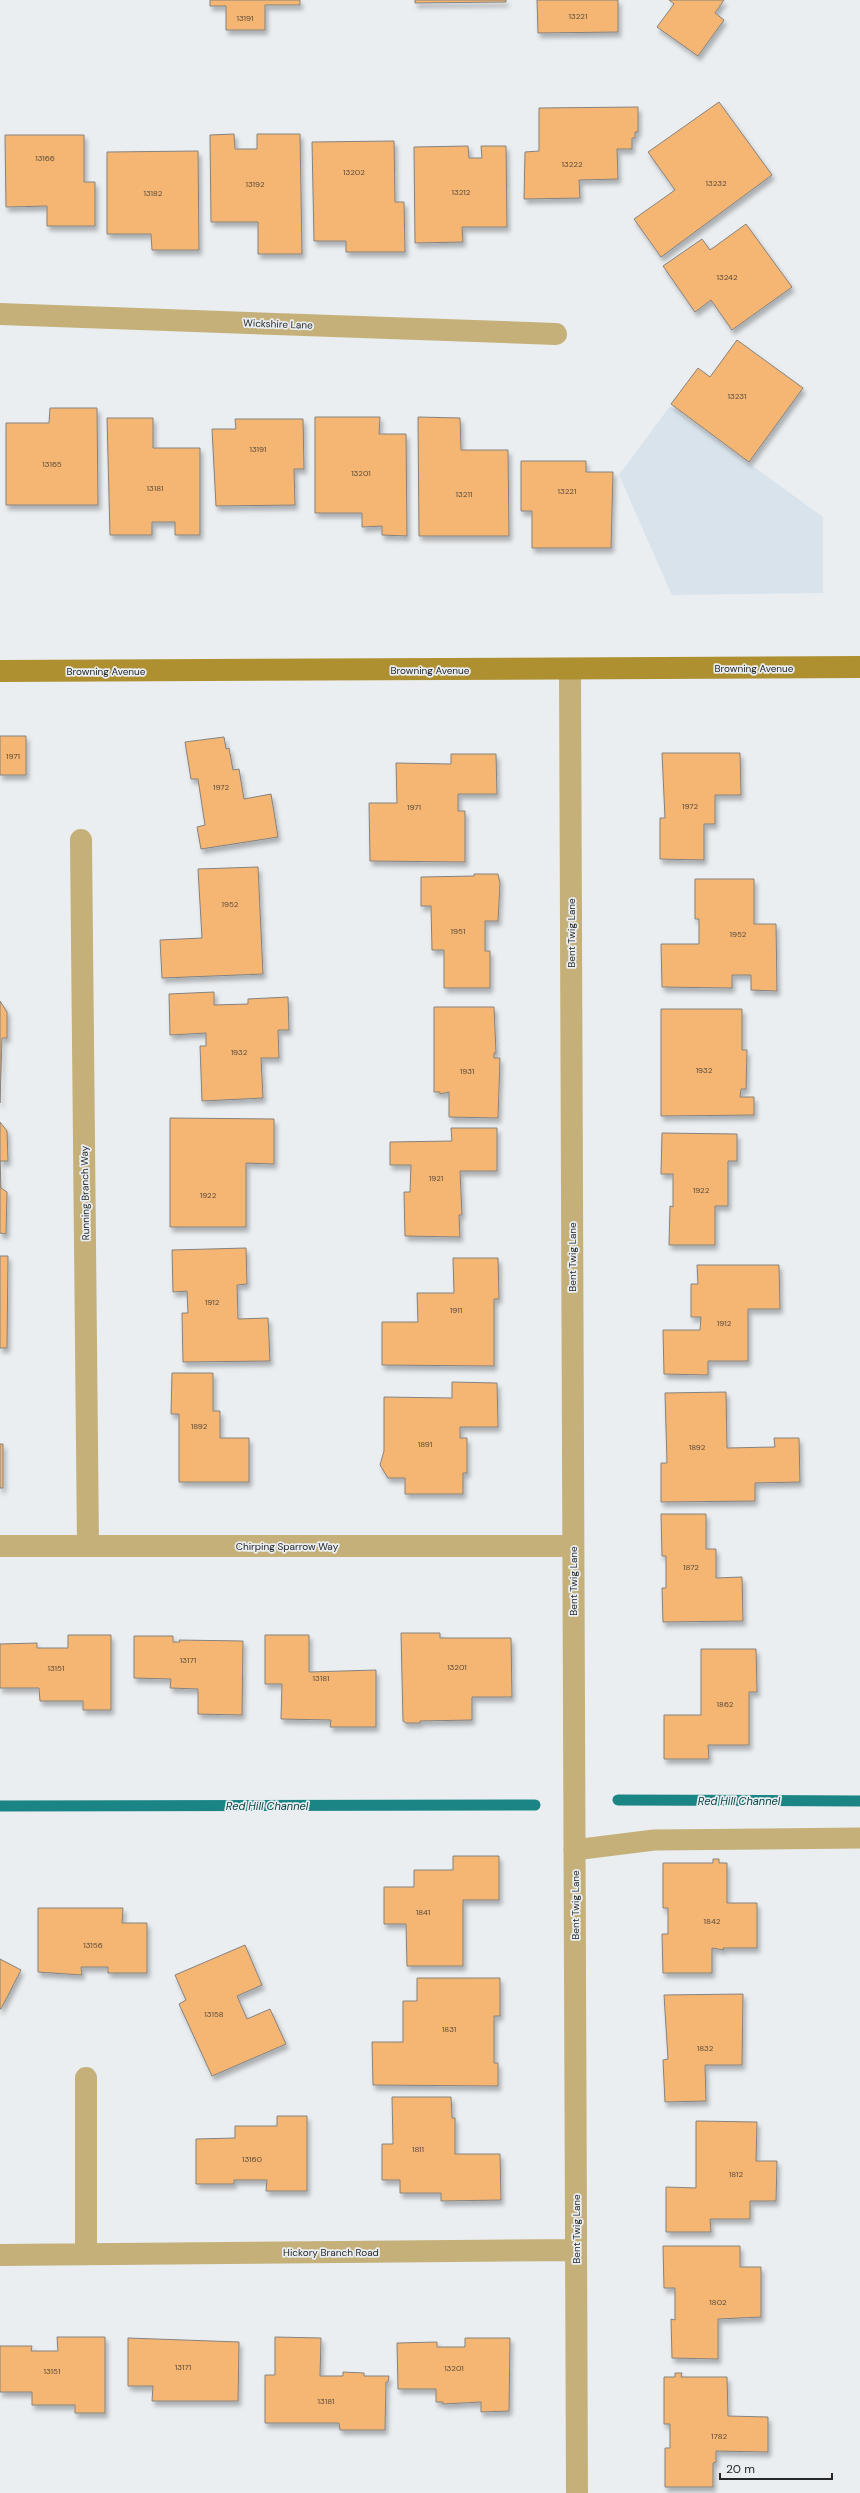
<svg xmlns="http://www.w3.org/2000/svg" width="860" height="2493" viewBox="0 0 860 2493" font-family="'DM Sans',sans-serif">
<style>
.built{fill:#d9e3ec}
.lines{fill:none;stroke-linecap:round;stroke-linejoin:round}
.stream{stroke:#1b8585;stroke-width:11}
.building{fill:#f6b673;stroke:#85827f;filter:url(#shadow)}
.lane{stroke:#c4b078;stroke-width:21}
.street{stroke:#c4b078;stroke-width:22}
.secondary{stroke:#af9031;stroke-width:22}
.labels{text-anchor:middle;dominant-baseline:central;stroke-width:3.5;stroke-linejoin:round;paint-order:stroke}
.number-label{font-size:8px;fill:#594b3b}
.street-label{font-size:10px;fill:#252728;stroke:#eaeef1}
.water-label{font-size:11px;font-style:italic;fill:#094646;stroke:#eaeef1}
</style>
<defs>
<filter id="shadow"><feDropShadow dx="2.5" dy="4.5" stdDeviation="2" flood-color="#0004"/></filter>
</defs>
<rect width="100%" height="100%" fill="#eaeef1"/>
<path class="built" d="M670 406 823 517V593L672 595 619 475Z"/>
<g class="lines">
<path class="stream" d="M618 1800 860 1801
M0 1806 535 1805"/>
</g>
<path class="building" d="M210 0H300V5H265V30H226V6H210Z
M415 0H506V2L415 3Z
M537 0H618V32L538 33Z
M669 0H724L715 13 724 20 698 56 657 27 674 4Z
M719 102 772 175 661 257 634 219 675 190 648 152Z
M638 107V132H635V138H632V149H617L618 179 579 180 580 198 524 199 525 152 539 151V108Z
M234 134 235 149H257V134H300L302 254H258V222H211L210 135Z
M5 135H84V182H95V226H47V206L6 207Z
M394 141 395 202H404L405 252H346V241H314L312 142Z
M468 146 469 158H482L481 146H506L507 227H462L463 242 415 243 414 147Z
M198 151 199 250H152L151 234H107V152Z
M746 224 792 287 732 330 711 300 695 312 663 266 702 239 710 250Z
M737 340 803 388 749 462 671 404 698 368 710 377Z
M50 408H97L98 505H6V423H49Z
M315 417H380L379 434H406L407 536 382 535V526L362 527V513H315Z
M418 417 460 418 461 450H508L509 536H419Z
M107 418H153V448H200V535H175V522H152V535H110Z
M235 419H303L304 469H294L295 505 216 506 212 429H236Z
M521 461H586V472H613L611 548H532V511H521Z
M0 736H26V775H0Z
M224 737 226 749 229 748 233 770 239 769 244 799 271 794 278 837 201 849 197 827 205 825 198 779H191L185 742Z
M662 753H740L741 795H715V824H704V860L660 859V818H665Z
M451 754H496L497 794H458V811H465V862L370 861 369 803H397L396 763 451 764Z
M258 867 263 974 162 978 160 940 202 938 198 869Z
M474 874H498L500 883 498 921H485V951H490V988H444V950H432L431 906H421V877L474 876Z
M695 879H754V924H776L777 991 751 990V975H732V988L662 987 661 944H699V919H695Z
M214 992V1005L248 1004V999L288 997 289 1030H278L279 1058H261L263 1098 202 1101 200 1046H206V1033L170 1035 169 994Z
M0 1001 7 1012V1038H2L0 1103Z
M434 1007H494L496 1053H494V1058H500L498 1118 449 1117V1092L440 1094V1092H434Z
M661 1009H742V1050H747L746 1089H741L740 1097H754V1115L661 1116Z
M170 1118 274 1119V1164L246 1163V1227H170Z
M0 1122 7 1131 8 1161H0L1 1188 7 1192 6 1234 0 1233Z
M451 1128H497V1171H460L462 1215H459L460 1237 405 1236 404 1192H410L411 1165H390V1142L452 1141Z
M662 1133 737 1134V1161H728V1206H715V1245H669L670 1206 673 1207V1174H661Z
M246 1248 247 1284 237 1285 238 1319 268 1318 270 1361 183 1362 182 1313H188L187 1291 173 1292 172 1250Z
M0 1256H8L7 1348H0Z
M453 1258H498L499 1299H494V1366L382 1365V1322H418L417 1293H454Z
M697 1265H779L780 1309H748V1361H708V1375L664 1374 663 1330H700L701 1317H691V1284H698Z
M172 1373H213V1411H220V1438H249V1482H179V1414H171Z
M452 1382 497 1383 498 1427H460V1438H467V1473H463V1494H405V1478H388L380 1465 384 1451V1397L452 1398Z
M726 1392 727 1448 775 1447 774 1438H799L800 1482 755 1483V1501L661 1502V1463H667L665 1393Z
M0 1444H3V1488H0Z
M661 1514H706V1549H716V1578L742 1577 743 1621 663 1622 662 1588H666V1556H662Z
M401 1633H440V1638H511L512 1697H472V1720L420 1721V1723H406L403 1721Z
M68 1635H111V1710H83V1701H40L39 1688H0V1644L37 1643V1648H68Z
M265 1635H309V1672L376 1670V1727H330L331 1720 281 1719 282 1684H265Z
M134 1636H173V1642H180L179 1640 243 1641 242 1715 198 1714V1689L170 1688 171 1679 134 1678Z
M701 1649H756L757 1692H749V1745H708L709 1759H664V1715H701Z
M453 1856H499V1900H463V1966H407L406 1924H384V1887H414V1870H453Z
M713 1859H719V1863H727V1903H757V1948H723L724 1950 712 1948V1973H663L662 1934H668V1908H663V1863H713Z
M38 1908H123L122 1923H147V1973H108V1967H81L82 1975 38 1972Z
M245 1945 262 1985 237 1996 247 2019 270 2009 286 2044 212 2076 179 2004 186 2000 175 1975Z
M0 1959 21 1970 1 2009H0Z
M417 1978H500V2016H494V2063H498V2086L373 2085 372 2042H403V2001H417Z
M743 1994 742 2065H705L706 2101 665 2102 663 2060 668 2059 664 1995Z
M392 2097H451L452 2118H455V2154H500L501 2200 441 2201V2193H400V2180H382V2144H393Z
M277 2116H307V2191H266L267 2180H234V2184H196V2139L235 2138V2126H277Z
M696 2121 757 2122 756 2161H777L776 2201H750V2219H710L711 2232H666V2187L696 2188Z
M663 2246H740V2267H761V2317L718 2319V2359L672 2358 671 2319 675 2320V2288H664Z
M57 2337H105V2413H75V2405H32V2392H0V2346H32L31 2351H58Z
M275 2337 321 2338 320 2376H343V2372L364 2373V2376H389L388 2382H386L385 2430H340L339 2423H265V2375H275Z
M128 2338 239 2342 238 2401H152L153 2386H128Z
M465 2338H510L509 2411 481 2412V2402L443 2404V2402H436V2389H398L397 2343 437 2342V2347H465Z
M675 2373H682L681 2377H727L728 2416 768 2417V2452L716 2451V2462L713 2463V2487H665V2448H670V2424H664V2377H675Z"/>
<g class="lines">
<path class="lane" d="M574 1850 654 1840 860 1838"/>
<path class="street" d="M0 314 556 334
M570 670 577 2493
M81 840 88 1546
M0 1546H573
M86 2254V2078
M0 2255 576 2250"/>
<path class="secondary" d="M0 671 860 667"/>
</g>
<g class="labels">
<g class="number-label">
<text x="578" y="16">13221</text>
<text x="245" y="18">13191</text>
<text x="45" y="158">13166</text>
<text x="572" y="164">13222</text>
<text x="354" y="172">13202</text>
<text x="716" y="183">13232</text>
<text x="255" y="184">13192</text>
<text x="461" y="192">13212</text>
<text x="153" y="193">13182</text>
<text x="727" y="277">13242</text>
<text x="737" y="396">13231</text>
<text x="258" y="449">13191</text>
<text x="52" y="464">13165</text>
<text x="361" y="473">13201</text>
<text x="155" y="488">13181</text>
<text x="567" y="491">13221</text>
<text x="464" y="494">13211</text>
<text x="13" y="756">1971</text>
<text x="221" y="787">1972</text>
<text x="690" y="806">1972</text>
<text x="414" y="807">1971</text>
<text x="230" y="904">1952</text>
<text x="458" y="931">1951</text>
<text x="738" y="934">1952</text>
<text x="239" y="1052">1932</text>
<text x="704" y="1070">1932</text>
<text x="467" y="1071">1931</text>
<text x="436" y="1178">1921</text>
<text x="701" y="1190">1922</text>
<text x="208" y="1195">1922</text>
<text x="212" y="1302">1912</text>
<text x="456" y="1310">1911</text>
<text x="724" y="1323">1912</text>
<text x="199" y="1426">1892</text>
<text x="425" y="1444">1891</text>
<text x="697" y="1447">1892</text>
<text x="691" y="1567">1872</text>
<text x="188" y="1660">13171</text>
<text x="457" y="1667">13201</text>
<text x="56" y="1668">13151</text>
<text x="321" y="1678">13181</text>
<text x="725" y="1704">1862</text>
<text x="423" y="1912">1841</text>
<text x="712" y="1921">1842</text>
<text x="93" y="1945">13156</text>
<text x="214" y="2014">13158</text>
<text x="449" y="2029">1831</text>
<text x="705" y="2048">1832</text>
<text x="418" y="2149">1811</text>
<text x="252" y="2159">13160</text>
<text x="736" y="2174">1812</text>
<text x="718" y="2302">1802</text>
<text x="183" y="2367">13171</text>
<text x="454" y="2368">13201</text>
<text x="52" y="2371">13151</text>
<text x="326" y="2401">13181</text>
<text x="719" y="2436">1782</text>
</g>
<g class="street-label">
<text transform="translate(278 324) rotate(2)">Wickshire Lane</text>
<text x="754" y="668">Browning Avenue</text>
<text x="430" y="670">Browning Avenue</text>
<text x="106" y="671">Browning Avenue</text>
<text transform="translate(571 933) rotate(-90)">Bent Twig Lane</text>
<text transform="translate(85 1193) rotate(-91)">Running Branch Way</text>
<text transform="translate(572 1257) rotate(-90)">Bent Twig Lane</text>
<text x="287" y="1546">Chirping Sparrow Way</text>
<text transform="translate(573 1581) rotate(-90)">Bent Twig Lane</text>
<text transform="translate(575 1905) rotate(-90)">Bent Twig Lane</text>
<text transform="translate(576 2229) rotate(-90)">Bent Twig Lane</text>
<text x="331" y="2252">Hickory Branch Road</text>
</g>
<g class="water-label">
<text x="739" y="1801">Red Hill Channel</text>
<text x="267" y="1806">Red Hill Channel</text>
</g>
</g>
<path d="M720 2473v6h112v-6" fill="none" stroke="#252728" stroke-width="2"/>
<text x="726" y="2473" font-size="12" fill="#252728" stroke="#eaeef1" stroke-width="3" paint-order="stroke">20 m</text>
</svg>
